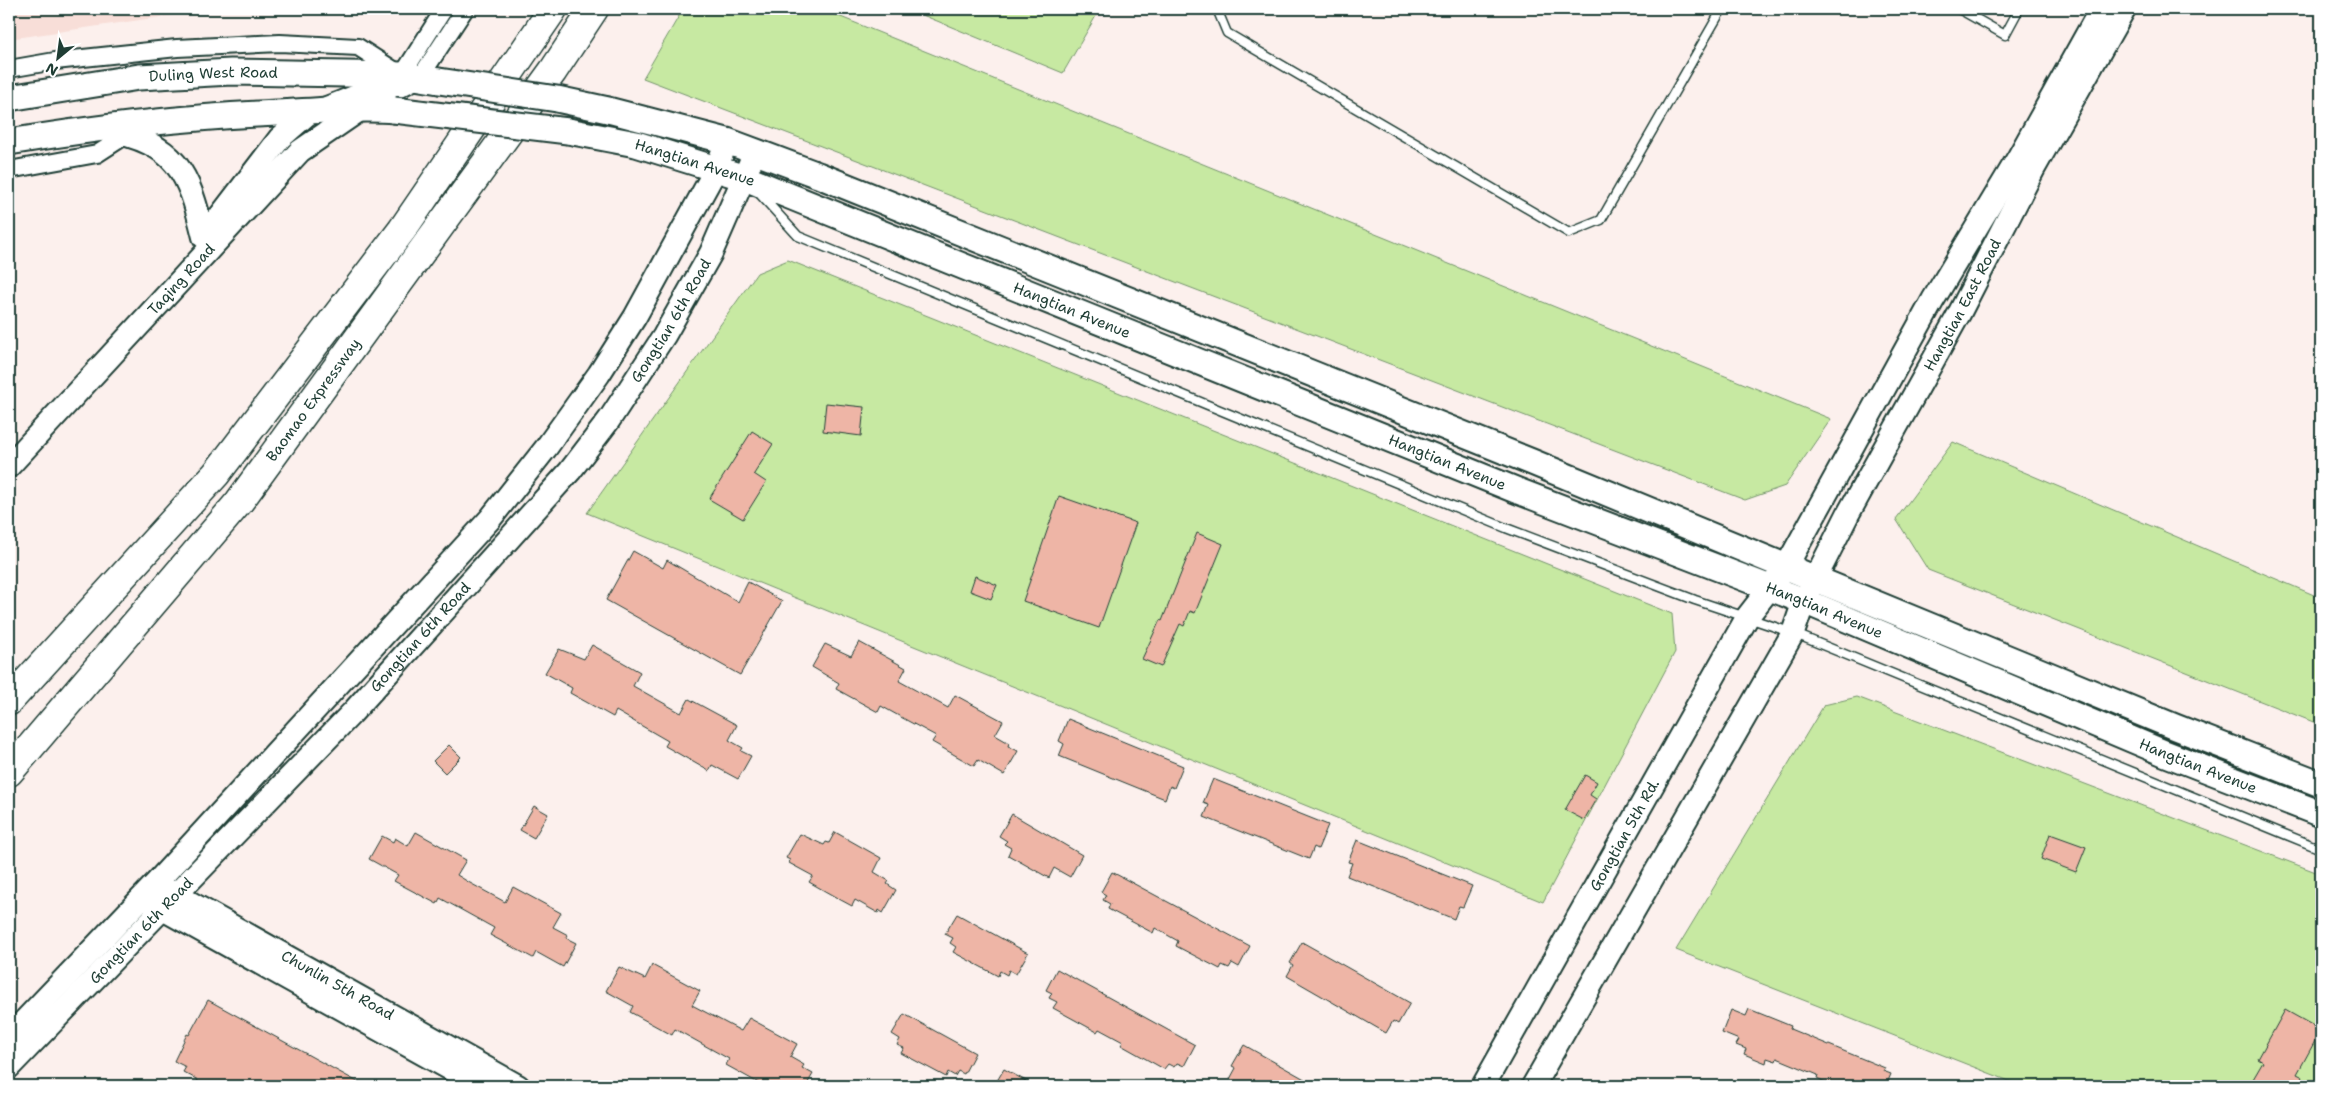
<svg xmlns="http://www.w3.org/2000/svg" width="2330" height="1095" viewBox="0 0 2330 1095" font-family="'Shantell Sans',sans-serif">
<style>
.built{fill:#f8ded8}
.green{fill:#c7e9a2;stroke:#73936b}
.building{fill:#eeb5a6;stroke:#1f3d34}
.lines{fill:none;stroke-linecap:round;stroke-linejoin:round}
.lane-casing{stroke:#1f3d34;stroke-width:11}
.street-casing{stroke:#1f3d34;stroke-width:20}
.secondary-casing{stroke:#1f3d34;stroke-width:26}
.primary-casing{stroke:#1f3d34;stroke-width:29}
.highway-casing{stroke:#1f3d34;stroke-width:31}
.lane{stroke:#fff;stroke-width:8}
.street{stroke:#fff;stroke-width:16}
.secondary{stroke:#fff;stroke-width:22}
.primary{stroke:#fff;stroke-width:25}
.highway{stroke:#fff;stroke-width:28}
.primary-bridge-casing{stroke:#1f3d34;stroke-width:29;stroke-linecap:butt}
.primary-bridge{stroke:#fff;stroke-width:25}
.labels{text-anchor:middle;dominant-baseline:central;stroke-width:4.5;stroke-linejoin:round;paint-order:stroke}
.street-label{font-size:15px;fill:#1f3d34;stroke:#fff}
</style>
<rect width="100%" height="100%" fill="#fcf0ed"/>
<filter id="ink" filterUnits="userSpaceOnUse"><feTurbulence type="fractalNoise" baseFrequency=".02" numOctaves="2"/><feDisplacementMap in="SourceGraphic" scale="10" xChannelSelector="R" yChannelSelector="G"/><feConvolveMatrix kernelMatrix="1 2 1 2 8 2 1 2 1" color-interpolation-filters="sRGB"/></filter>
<g filter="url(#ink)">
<path class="built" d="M9 9H216L9 39Z"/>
<path class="green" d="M683 9H821L1831 419 1785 486 1745 500 643 78Z
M908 9H1100L1063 73Z
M788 260 1672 614 1675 652 1543 902 587 513 757 273Z
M1953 442 2321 598V725L1928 570 1896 519Z
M1857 697 2321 874V1086H2022L1676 950 1824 705Z"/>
<path class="building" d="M826 403 864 407 861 436 823 431Z
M752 431 773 444 754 474 766 482 743 519 709 499Z
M1059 496 1136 523 1099 628 1023 601Z
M1197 533 1223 544 1195 613 1190 611 1184 626 1180 624 1161 667 1142 659 1160 620 1162 621Z
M633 551 663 568 667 560 738 602 748 582 782 601 740 675 606 600Z
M975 576 997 585 991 599 970 591Z
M859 642 906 668 899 681 948 708 955 695 1003 721 995 735 1009 743 1008 746 1018 751 1004 775 978 760 974 766 932 742 936 736 908 721 881 706 878 712 836 689 839 683 812 667 825 644 851 656Z
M592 645 640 672 633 686 667 705 681 713 689 699 737 725 729 740 743 748 741 751 751 756 738 779 712 765 709 771 665 746 668 741 616 711 613 717 570 693 572 688 545 673 559 649 584 659Z
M1068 719 1183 766 1174 788 1170 786 1165 799 1059 756 1064 744 1059 741Z
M449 745 461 757 445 773 433 761Z
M1585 775 1597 782 1590 795 1596 799 1584 820 1565 810Z
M1213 779 1328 825 1318 849 1314 847 1309 859 1204 817 1209 805 1203 803Z
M534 806 548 814 534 838 520 830Z
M1012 814 1082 855 1070 877 1054 868 1049 878 1008 855 1011 848 1004 844 1007 841 999 836Z
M416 832 466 860 457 875 470 883 505 902 513 887 561 913 553 927 568 935 566 938 576 943 563 967 536 952 533 958 490 935 494 928 440 898 437 904 394 881 398 875 369 859 382 836 393 842 395 838 408 846Z
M835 832 881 858 874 872 889 881 887 884 896 890 883 913 879 910 878 913 855 900 852 906 839 899 809 882 813 876 789 863 790 860 786 858 800 834 824 845 826 842 829 843Z
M2050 834 2086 847 2076 872 2041 859Z
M1357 840 1472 886 1463 907 1459 906 1454 919 1347 876 1352 863 1348 862Z
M1112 872 1250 946 1239 967 1232 963 1229 968 1222 965 1220 969 1176 946 1178 941 1155 928 1153 933 1108 909 1110 904 1103 900 1106 895 1101 892Z
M957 914 1028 953 1016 974 1009 970 1007 975 1000 971 998 976 953 952 956 947 950 943 953 938 945 934Z
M1302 942 1410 1003 1398 1024 1393 1021 1386 1033 1287 976 1293 965 1290 963Z
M652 965 700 991 692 1005 741 1031 749 1018 797 1044 790 1057 804 1065 802 1068 813 1074 806 1086H764L726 1065 729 1059 675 1029 672 1035 630 1012 633 1006 606 991 619 967 645 979Z
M1057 969 1195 1045 1184 1066 1177 1063 1174 1067 1168 1064 1164 1069 1121 1045 1123 1042 1099 1029 1097 1032 1053 1008 1057 1002 1049 998 1052 993 1046 990Z
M208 1000 365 1086H195L198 1080 183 1072 186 1067 174 1061 187 1034 189 1035Z
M1749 1009 1791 1026 1790 1029 1885 1068 1883 1071 1891 1074 1886 1086H1823L1825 1082 1817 1078 1818 1075 1777 1058 1776 1061 1767 1058 1766 1063 1744 1054 1746 1049 1736 1045 1739 1040 1722 1033 1731 1010 1746 1016Z
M2285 1010 2321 1030 2297 1074 2303 1077 2297 1086H2249L2263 1062 2258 1059Z
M904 1014 975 1053 964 1074 958 1071 955 1076 948 1072 946 1077 901 1053 904 1048 897 1045 900 1039 892 1034Z
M1244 1045 1317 1086H1243L1230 1079 1236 1068 1232 1066Z
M1004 1069 1035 1086H994Z"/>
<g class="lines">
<defs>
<path id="lane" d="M1217 9 1227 33 1569 233 1601 220 1722 9
M1959 9 2005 35 2019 9
M758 192 798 236 1506 528 1695 600 1793 633 2321 849"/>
<path id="street" d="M9 69 55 61 177 48 280 43 358 47 400 74
M326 105 402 75 444 9
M364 107 419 79 465 9
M9 170 97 154 131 132"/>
<g id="secondary">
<path d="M106 130C177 144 188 171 204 237"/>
<path d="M208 232 280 138 311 111"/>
<path id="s1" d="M9 466 300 151 364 107"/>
<path id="s2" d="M164 888 518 1086"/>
<path d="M150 902 481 1086"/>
<path d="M9 1037 156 883 490 519 546 448 599 374 635 317 716 169 727 141"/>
<path id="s3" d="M9 1067 352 713 570 471 609 420 664 336 711 253 755 152"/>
<path id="s4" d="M1483 1086 1748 616 1786 567 1933 300 2017 160 2101 9"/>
<path id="s5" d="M1533 1086 1793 633 1804 601 1848 514 1959 314 2034 168 2124 9"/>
</g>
<g id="primary">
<path id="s6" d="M9 98 139 77 231 72 402 75 439 81"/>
<path d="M608 110 727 141 818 175 1532 462 2175 727 2321 784"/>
<path id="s7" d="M568 131 636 144 745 178 1518 491 1804 601 2164 753 2321 814"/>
<path d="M9 142C98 127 186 117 277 113 316 111 355 107 394 110"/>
</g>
<g id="highway">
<path d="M9 701 216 474 402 230 553 9"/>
<path id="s8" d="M9 772 239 502 553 71 594 9"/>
</g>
</defs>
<use href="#lane" class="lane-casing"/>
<use href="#street" class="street-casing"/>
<use href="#secondary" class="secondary-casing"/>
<use href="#primary" class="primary-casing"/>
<use href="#highway" class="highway-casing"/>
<use href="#lane" class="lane"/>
<use href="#street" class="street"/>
<use href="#secondary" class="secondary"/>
<use href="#primary" class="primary"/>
<use href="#highway" class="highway"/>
<defs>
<path id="primary-bridge" d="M439 81 557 99 608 110
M394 110 568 131"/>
</defs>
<use href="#primary-bridge" class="primary-bridge-casing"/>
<use href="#primary-bridge" class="primary-bridge"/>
</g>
</g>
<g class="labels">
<g class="street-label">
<text stroke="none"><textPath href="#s6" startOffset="206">Duling West Road</textPath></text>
<text stroke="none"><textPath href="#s7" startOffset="131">Hangtian Avenue</textPath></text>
<text stroke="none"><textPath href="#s1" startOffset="254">Taqing Road</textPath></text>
<text stroke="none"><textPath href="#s5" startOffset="892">Hangtian East Road</textPath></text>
<text stroke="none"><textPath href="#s7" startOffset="536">Hangtian Avenue</textPath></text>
<text stroke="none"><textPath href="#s3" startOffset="1000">Gongtian 6th Road</textPath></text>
<text stroke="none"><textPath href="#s8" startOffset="481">Baomao Expressway</textPath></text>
<text stroke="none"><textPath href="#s7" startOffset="941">Hangtian Avenue</textPath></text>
<text stroke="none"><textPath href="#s7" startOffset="1346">Hangtian Avenue</textPath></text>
<text stroke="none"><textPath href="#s3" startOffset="595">Gongtian 6th Road</textPath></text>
<text stroke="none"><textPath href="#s7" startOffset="1751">Hangtian Avenue</textPath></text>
<text stroke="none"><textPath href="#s4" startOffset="288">Gongtian 5th Rd.</textPath></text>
<text stroke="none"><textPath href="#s3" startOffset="190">Gongtian 6th Road</textPath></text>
<text stroke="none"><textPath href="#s2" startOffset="199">Chunlin 5th Road</textPath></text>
</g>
</g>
<rect width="2330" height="1095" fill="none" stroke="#fff" stroke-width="30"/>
<rect x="15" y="15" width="2300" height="1065" fill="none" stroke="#1f3d34" stroke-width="2" filter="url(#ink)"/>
<g transform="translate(58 58) rotate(209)" stroke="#ffffff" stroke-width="4" paint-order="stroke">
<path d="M0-4L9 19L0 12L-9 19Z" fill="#1f3d34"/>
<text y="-8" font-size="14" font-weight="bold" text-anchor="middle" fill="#1f3d34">N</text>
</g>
</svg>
